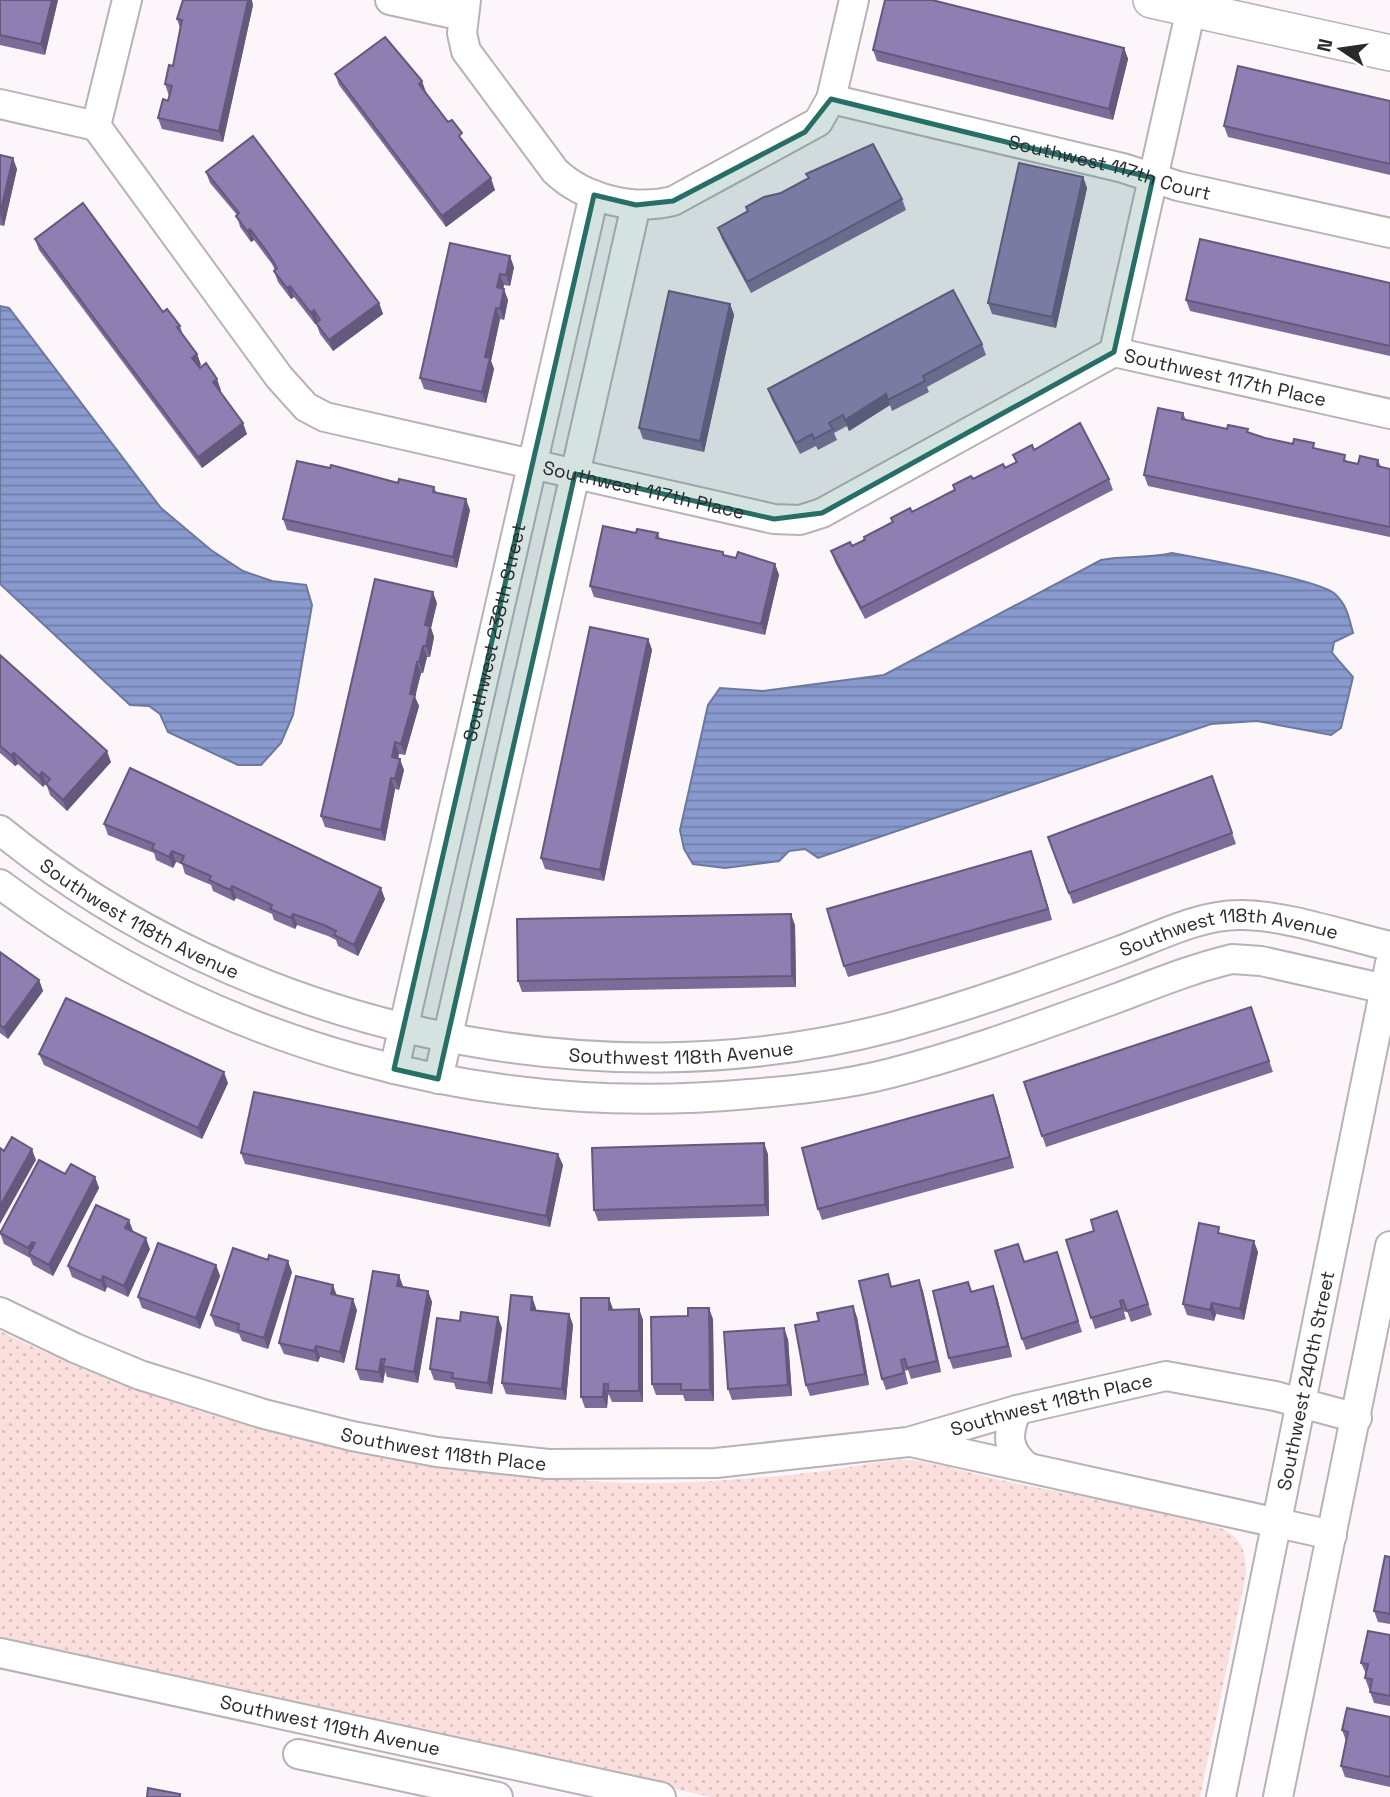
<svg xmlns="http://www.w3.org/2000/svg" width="1390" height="1797" viewBox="0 0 1390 1797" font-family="'Space Grotesk',sans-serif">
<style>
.park{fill:url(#park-dots)}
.water{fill:url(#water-rules);stroke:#6d789e;stroke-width:2}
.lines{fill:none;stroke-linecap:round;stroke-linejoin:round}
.minor-casing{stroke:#b8b2b8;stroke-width:32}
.tertiary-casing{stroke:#b8b2b8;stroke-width:38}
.minor{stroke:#fff;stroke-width:28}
.tertiary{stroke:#fff;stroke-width:35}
.wall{fill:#7b6c99}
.shaded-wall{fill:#64587d}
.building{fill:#8f7eb2;stroke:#64587d;stroke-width:2}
.marked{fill:#276f66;fill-opacity:0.2;stroke:#276f66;stroke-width:5;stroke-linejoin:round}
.labels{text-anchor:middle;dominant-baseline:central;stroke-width:5;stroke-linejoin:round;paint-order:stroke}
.street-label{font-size:19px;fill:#2b292b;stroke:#fff}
</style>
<defs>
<pattern id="park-dots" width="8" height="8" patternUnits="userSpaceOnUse" patternTransform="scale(1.75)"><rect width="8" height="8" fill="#fbdfdc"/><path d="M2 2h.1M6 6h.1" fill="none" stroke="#d7bfbd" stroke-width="1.8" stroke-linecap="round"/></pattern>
<pattern id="water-rules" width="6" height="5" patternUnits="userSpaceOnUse" patternTransform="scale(1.75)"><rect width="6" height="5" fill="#899acf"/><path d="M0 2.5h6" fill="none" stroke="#707ea8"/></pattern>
</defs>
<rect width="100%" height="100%" fill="#fcf6fb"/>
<path class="park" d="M0 1331C191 1425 396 1471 607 1482 676 1485 747 1480 815 1472 844 1469 874 1461 903 1460 928 1459 975 1475 1001 1480 1074 1496 1152 1507 1223 1529 1243 1539 1246 1553 1246 1574L1200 1797H711L0 1641Z"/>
<path class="water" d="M0 306 9 308 161 508 211 550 243 571 272 581 306 585 312 605 293 715 281 743 261 765H238L168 732 160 714 149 706 130 705 0 584Z
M1172 553C1199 558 1320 580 1335 594 1347 605 1349 618 1353 633L1334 642 1332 653 1353 677 1341 728 1331 735 1257 721 1211 724 818 858 805 849 789 851 779 861 725 868 693 864 684 849 680 830 708 705 720 688 763 691 884 675 1101 560C1126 555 1147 559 1172 553Z"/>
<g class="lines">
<defs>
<g id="minor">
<path d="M390 0 463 16"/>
<path d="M466 0 462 33 466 51 555 171C584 199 634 211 673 201L818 122 831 99 854 0"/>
<path id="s1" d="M831 99 1123 168 1178 186 1390 233"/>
<path id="s2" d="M0 104 96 126 279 377 306 407 325 417 774 519 800 520 822 513 1114 352 1390 414"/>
<path d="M96 126 127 0"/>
<path d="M1114 352 1191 9"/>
<path id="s3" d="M0 830C242 1028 593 1107 896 1026 972 1005 1046 978 1119 951 1157 937 1199 915 1239 915 1282 914 1346 936 1390 946"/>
<path d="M0 884C215 1045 482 1119 749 1094 797 1090 845 1085 891 1073 969 1053 1045 1024 1120 997 1157 983 1194 968 1232 959L1261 961 1390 990"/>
<path id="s4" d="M394 1069 594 195"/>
<path d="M438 1079 636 205"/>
<path id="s5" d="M0 1312 75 1348 140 1375 264 1414 352 1436 437 1452 548 1464 716 1463 908 1442 1017 1410 1166 1376 1275 1396 1357 1418"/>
<path d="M1017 1410C1007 1433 1006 1449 1026 1466"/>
<path d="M911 1442 1332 1535"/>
<path id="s6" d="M0 1653 661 1797"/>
<path d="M298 1754 498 1797"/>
<path id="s7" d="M1221 1797 1390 963"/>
<path d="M1278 1797 1390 1246"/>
</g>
<path id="tertiary" d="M1151 0 1390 53"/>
</defs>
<use href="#minor" class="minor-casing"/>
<use href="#tertiary" class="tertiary-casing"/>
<use href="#minor" class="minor"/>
<use href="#tertiary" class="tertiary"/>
</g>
<path class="wall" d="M0 0H58L45 55 0 45Z
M253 5 223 142 162 129 158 118 168 101 169 96 165 84 173 66 180 28 177 19Z
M1124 48 1128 59 1113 120 877 61 873 50Z
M335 74 422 81 425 93 466 144 495 190 446 227 339 85Z
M1390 101V175L1228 137 1224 126Z
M0 155 17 169 4 226 0 225Z
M206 172 379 303 383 314 333 351 320 334 316 323 315 324 294 297 291 299 278 282 274 271 275 270 272 264 254 240 251 242 240 227 237 215 210 183Z
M1083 177 1087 188 1056 328 992 314 988 303Z
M902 199 906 210 751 293 722 239 718 228 747 212 746 207Z
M35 239 163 312 180 326 183 335 197 354 201 365 199 366 221 390 220 391 247 434 202 468 39 250Z
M450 243 514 267 510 286 504 285 503 289 508 300 504 320 500 319 491 361 494 369 486 403 424 389 420 378Z
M1390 283V356L1190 311 1186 300Z
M730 304 734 315 704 452 643 439 639 428Z
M982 344 986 355 927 387 929 392 892 411 890 405 849 431 847 426 834 433 837 440 818 450 816 446 800 454 772 400 768 389Z
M1183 413 1186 420 1249 433 1265 438 1316 449 1348 461 1358 464 1378 460 1381 467 1390 469V537L1148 486 1144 475Z
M1034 450 1109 479 1113 490 865 619 835 562 831 551 852 546 892 522 891 518 912 512 973 479 1005 468 1016 463 1013 455Z
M398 483 434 487 436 492 470 510 457 568 287 530 283 519Z
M636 533H658L660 539 723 552 724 556 736 558 775 564 779 575 765 635 594 597 590 586Z
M437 603 431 628 434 637 430 657H427L423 673H421L415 697 419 706 405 755 399 754 398 758 404 770 399 790 395 789 385 841 325 827 321 816Z
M648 639 652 650 604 881 545 869 541 858Z
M0 655 111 762 67 811 50 795 46 783 43 787 18 764 15 766 0 753Z
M1212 776 1236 844 1073 904 1048 837Z
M104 824 385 899 358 956 338 946 336 940 328 936 297 925 295 929 274 920 272 914 236 898 234 901 213 891 211 885 185 874 182 864 176 862 173 868 156 860 154 853 108 835Z
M1035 862 1052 920 848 977 844 966Z
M795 925 796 987 522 992 518 981Z
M0 952 39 980 43 991 8 1039 0 1033Z
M1251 1007 1273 1072 1046 1147 1024 1082Z
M39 1054 228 1083 202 1139 44 1065Z
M997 1106 1014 1168 822 1220 818 1209Z
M241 1153 563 1165 550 1227 245 1164Z
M768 1154 769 1216 598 1221 594 1210Z
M65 1174 95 1177 99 1188 53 1276 33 1265 30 1258 4 1244 0 1233Z
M1117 1211 1152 1315 1131 1322 1127 1311 1124 1312 1126 1319 1095 1329 1066 1240 1094 1231Z
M133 1231 150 1249 128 1297 107 1287 105 1292 72 1277 68 1266Z
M1221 1234 1258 1252 1244 1320 1216 1314 1214 1321 1187 1315 1183 1304Z
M1057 1252 1082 1332 1026 1350 1022 1339 1024 1262Z
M216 1265 220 1276 200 1329 142 1308 138 1297Z
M292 1272 268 1349 242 1341 239 1334 215 1326 211 1315Z
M919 1280 923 1291 941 1372 911 1379 908 1370 905 1371 908 1384 886 1390 882 1379 892 1286Z
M968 1282 972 1291 997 1297 1012 1357 953 1369 949 1358Z
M402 1287 428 1291 432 1302 418 1383 387 1377 385 1371 383 1383 360 1380 356 1369Z
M337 1295 357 1310 344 1363 320 1357 318 1362 284 1354 279 1343Z
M532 1297 536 1310 569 1314 573 1325 566 1400 506 1394 502 1383Z
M639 1309 643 1320V1402H612L609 1395H608L607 1408H585L581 1397 613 1310Z
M857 1317 869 1385 810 1396 806 1385Z
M713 1319 714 1401H685L683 1395H656L652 1384Z
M460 1321 502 1328 492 1394 456 1389 454 1383 434 1380 430 1369Z
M788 1339 792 1396 732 1400 728 1389Z
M1390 1557V1624L1378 1622 1374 1611Z
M1390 1635V1706L1374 1703 1370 1692V1689H1369L1365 1678 1366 1674 1361 1663Z
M1390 1717V1787L1345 1777 1341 1766 1346 1741 1342 1730Z"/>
<path class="shaded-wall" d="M52 0H58L45 55 41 44Z
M248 0H252L253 5 223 142 219 131Z
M1124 48 1128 59 1113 120 1109 109Z
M422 81 426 92 423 95 419 84Z
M13 158 17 169 4 226 0 214Z
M1083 177 1087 188 1056 328 1052 317Z
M491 178 495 190 446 227 442 216Z
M250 229 254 240 251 242 247 231Z
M510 256 514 267 510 286 506 275Z
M500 274 504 285 501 298 497 287Z
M290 286 294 297 291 299 287 288Z
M504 289 508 300 504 320 500 309Z
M379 303 383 314 333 351 329 340Z
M730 304 734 315 704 452 700 441Z
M496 308 500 319 491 361 494 369 486 403 482 392 485 357Z
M314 310 318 322 315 324 311 313Z
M197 354 201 365 196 369 192 358Z
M217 379 221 390 217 393 213 382Z
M886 394 890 405 849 431 845 420Z
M243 423 247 434 202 468 198 457Z
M466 499 470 510 457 568 453 557Z
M775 564 779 575 765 635 761 624Z
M433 592 437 603 431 628 434 637 430 657 426 646 425 625Z
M648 639 652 650 604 881 600 870Z
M423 646 427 657 423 673 419 662Z
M417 662 421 673 415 697 419 706 405 755 401 744Z
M395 742 399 754 396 768 392 757Z
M107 751 111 762 67 811 63 800Z
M14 753 18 764 15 766 11 755Z
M400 759 404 770 399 790 395 779Z
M42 772 46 783 43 787 39 776Z
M391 778 395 789 385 841 381 830Z
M172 851 176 862 173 868 169 857Z
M1031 851 1035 862 1052 920 1048 909Z
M232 886 236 898 234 901 230 890Z
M381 888 385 899 358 956 354 945Z
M293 914 297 925 295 929 291 918Z
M791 914 795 925 796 987 792 976Z
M39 980 43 991 8 1039 4 1028Z
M224 1072 228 1083 202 1139 198 1128Z
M993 1095 997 1106 1014 1168 1010 1157Z
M764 1143 768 1154 769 1216 765 1205Z
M32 1149 36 1160 0 1224V1206Z
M558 1154 563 1165 550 1227 546 1216Z
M95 1177 99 1188 53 1276 49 1265Z
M129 1220 133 1231 129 1239 125 1228Z
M146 1238 150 1249 128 1297 124 1286Z
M1254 1241 1258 1252 1244 1320 1240 1309Z
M32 1242 36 1253 31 1255 28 1248Z
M288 1261 292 1272 268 1349 264 1338Z
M216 1265 220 1276 200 1329 196 1318Z
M399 1275 403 1286H397Z
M103 1276 107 1287 105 1292 101 1281Z
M919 1280 923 1291 941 1372 937 1361Z
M333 1285 337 1296 331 1294Z
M993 1286 997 1297 1012 1357 1008 1346Z
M428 1291 432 1302 418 1383 414 1372Z
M532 1297 536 1308 535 1321 531 1310Z
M609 1298 613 1309 609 1310Z
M353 1299 357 1310 344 1363 340 1352Z
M1212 1303 1216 1314 1214 1321 1210 1310Z
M853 1306 857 1317 869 1385 865 1374Z
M709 1308 713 1319 714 1401 710 1390Z
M639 1309 643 1320V1402L639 1391Z
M569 1314 573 1325 566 1400 562 1389Z
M498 1317 502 1328 492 1394 488 1383Z
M784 1328 788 1339 792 1396 788 1385Z
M316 1346 320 1357 318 1362 314 1351Z
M381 1359 385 1371 383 1383 379 1372Z
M604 1384 608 1395 607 1408 603 1397Z"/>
<path class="building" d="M0 0H52L41 44 0 35Z
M183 0H248L219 131 158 118 163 99 168 101 172 86 165 84 169 65 173 66 182 20 177 19Z
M885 0H932L1124 48 1109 109 873 50Z
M385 37 422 81 419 84 448 122 452 120 462 133 459 136 491 178 442 216 335 74Z
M1238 66 1390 101V164L1224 126Z
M253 136 379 303 329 340 316 323 320 320 314 310 311 313 290 286 287 288 274 271 277 268 268 253 250 229 247 231 236 216 239 213 206 172Z
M873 144 902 199 747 282 718 228 748 211 746 207 764 197 781 193 809 178 806 174Z
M0 155 13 158 0 214Z
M1019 163 1083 177 1052 317 988 303Z
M83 203 163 312 167 309 180 326 177 327 197 354 192 358 200 368 206 363 217 379 213 382 243 423 198 457 35 239Z
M1200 239 1390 283V346L1186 300Z
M450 243 510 256 506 275 500 274 497 287 504 289 500 309 496 308 485 357 490 358 482 392 420 378Z
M953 290 982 344 923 376 925 381 888 400 886 394 845 420 843 415 829 423 833 429 814 439 812 434 796 443 768 389Z
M669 291 730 304 700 441 639 428Z
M1158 408 1183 413 1182 419 1227 429 1228 425 1248 429 1247 432 1265 438 1293 444 1294 439 1314 443 1313 448 1345 455 1344 461 1358 464 1360 456 1378 460 1377 466 1390 469V527L1144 475Z
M1080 423 1109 479 861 608 831 551 850 542 852 546 865 540 864 537 893 522 891 518 910 508 912 512 955 490 953 485 971 476 973 479 1003 464 1005 468 1017 462 1013 455 1032 445 1034 450Z
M297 461 330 468 331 465 398 483 399 479 434 487 433 492 466 499 453 557 283 519Z
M603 526 636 533 637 529 658 533 656 538 723 552V555L736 558 738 552 775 564 761 624 590 586Z
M375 579 433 592 425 625 430 626 426 646H423L419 662H417L410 694 415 695 401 744 395 742 392 757 400 759 395 779 391 778 381 830 321 816Z
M590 627 648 639 600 870 541 858Z
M0 655 107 751 63 800 46 784 50 779 42 772 39 776 14 753 11 755 0 746Z
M130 768 381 888 354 945 334 935 336 931 324 925 293 914 291 918 270 909 272 905 232 886 230 890 209 880 211 876 181 863 184 856 172 851 169 857 152 849 154 844 104 824Z
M1212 776 1232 833 1069 893 1048 837Z
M1031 851 1048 909 844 966 827 909Z
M791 914 792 976 518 981 517 919Z
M0 952 39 980 4 1028 0 1025Z
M66 998 224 1072 198 1128 39 1054Z
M1251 1007 1269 1061 1042 1136 1024 1082Z
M254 1092 558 1154 546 1216 241 1153Z
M993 1095 1010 1157 818 1209 802 1148Z
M12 1137 32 1149 0 1206V1148L4 1151Z
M764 1143 765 1205 594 1210 592 1148Z
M39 1160 65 1174 71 1164 95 1177 49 1265 29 1254 35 1243 32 1242 28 1248 0 1233Z
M96 1205 129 1220 125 1228 146 1238 124 1286 103 1276 101 1281 68 1266Z
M1117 1211 1148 1304 1127 1311 1123 1300 1120 1301 1122 1308 1091 1318 1066 1240 1094 1231 1091 1220Z
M1199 1223 1219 1227 1218 1233 1254 1241 1240 1309 1212 1303 1210 1310 1183 1304Z
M158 1243 216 1265 196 1318 138 1297Z
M1018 1244 1024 1262 1057 1252 1078 1321 1022 1339 995 1251Z
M233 1248 268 1260 269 1255 288 1261 264 1338 238 1330 239 1324 211 1315Z
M373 1271 399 1275 397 1286 428 1291 414 1372 383 1366 385 1359H381L379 1372 356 1369Z
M888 1274 891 1287 919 1280 937 1361 907 1368 905 1359 901 1360 904 1373 882 1379 859 1281Z
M296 1276 333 1285 331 1294 353 1299 340 1352 316 1346 314 1351 279 1343Z
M968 1282 971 1292 993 1286 1008 1346 949 1358 933 1291Z
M511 1295 532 1297 531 1310 569 1314 562 1389 502 1383Z
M581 1298H609V1310L639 1309V1391H608V1384H604L603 1397H581Z
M853 1306 865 1374 806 1385 795 1325 819 1321 817 1313Z
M688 1308H709L710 1390H681V1384H652L651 1317 688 1316Z
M461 1312 498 1317 488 1383 452 1378 453 1373 430 1369 437 1318 460 1321Z
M784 1328 788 1385 728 1389 724 1332Z
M1385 1556 1390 1557V1614L1374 1611Z
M1368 1631 1390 1635V1696L1370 1692 1372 1679 1365 1678 1368 1664 1361 1663Z
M1347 1708 1390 1717V1777L1341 1766 1348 1732 1342 1730Z
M148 1788 180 1794V1797H147Z"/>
<path class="marked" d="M831 99 1153 178 1114 352 822 513 774 519 575 474 438 1079 394 1069 594 195 636 205 673 201 805 132Z"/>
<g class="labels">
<g class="street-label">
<text stroke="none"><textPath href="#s1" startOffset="287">Southwest 117th Court</textPath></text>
<text stroke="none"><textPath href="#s2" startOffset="1428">Southwest 117th Place</textPath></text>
<text stroke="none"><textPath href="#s2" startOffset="798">Southwest 117th Place</textPath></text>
<text stroke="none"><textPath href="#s4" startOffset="448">Southwest 238th Street</textPath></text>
<text stroke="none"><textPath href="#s3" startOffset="166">Southwest 118th Avenue</textPath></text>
<text stroke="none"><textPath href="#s3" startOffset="1300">Southwest 118th Avenue</textPath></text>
<text stroke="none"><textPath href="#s3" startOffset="733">Southwest 118th Avenue</textPath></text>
<text stroke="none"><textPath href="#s7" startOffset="425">Southwest 240th Street</textPath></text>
<text stroke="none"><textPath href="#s5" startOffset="1082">Southwest 118th Place</textPath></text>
<text stroke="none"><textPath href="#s5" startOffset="467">Southwest 118th Place</textPath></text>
<text stroke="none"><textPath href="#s6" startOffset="338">Southwest 119th Avenue</textPath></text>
</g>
</g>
<g transform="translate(1341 49) rotate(283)" stroke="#ffffff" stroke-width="5" paint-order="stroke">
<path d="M0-5L12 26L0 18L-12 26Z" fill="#2b292b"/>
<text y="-10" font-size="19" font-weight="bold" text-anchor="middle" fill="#2b292b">N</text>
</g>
</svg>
